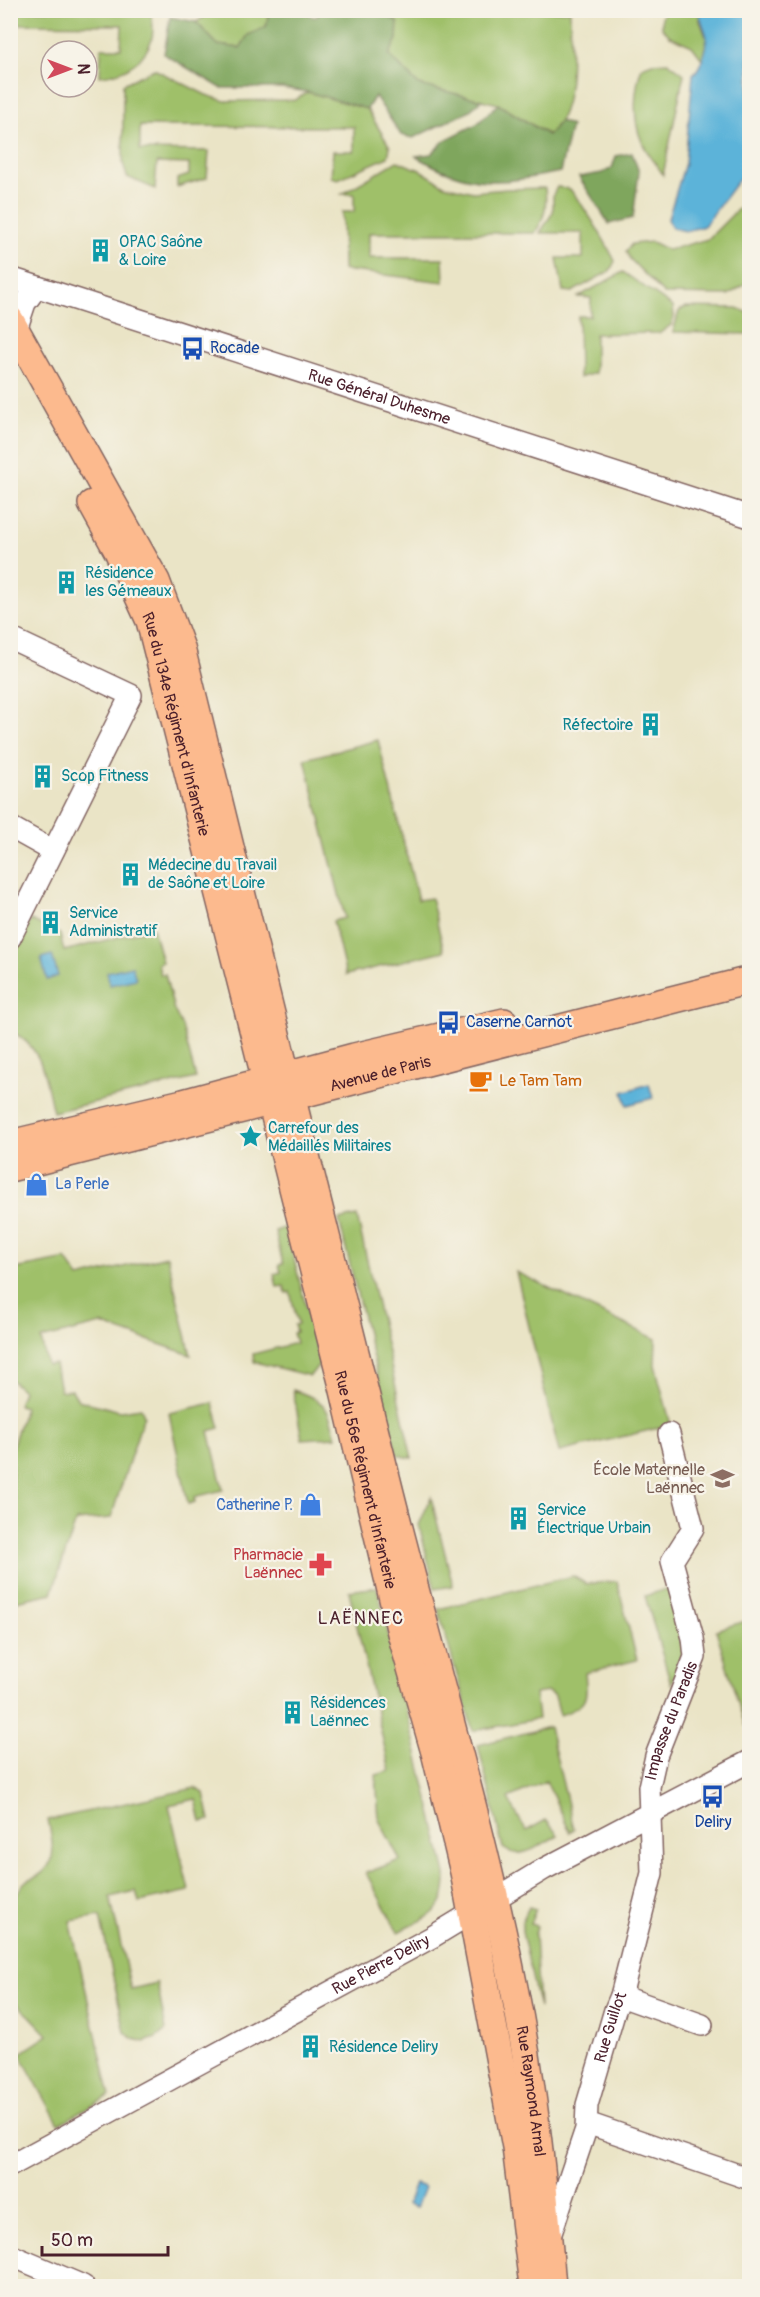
<svg xmlns="http://www.w3.org/2000/svg" width="760" height="2297" viewBox="0 0 760 2297" font-family="Pangolin,sans-serif">
<style>
.green{fill:#9fc069;stroke:#74704a;stroke-width:1.5}
.forest{fill:#7fa65d;stroke:#646244;stroke-width:1.5}
.water{fill:#5cb3d9;stroke:#536982;stroke-width:1.5}
.lines{fill:none;stroke-linecap:round;stroke-linejoin:round}
.minor-casing{stroke:#826461;stroke-width:24}
.major-casing{stroke:#826461;stroke-width:30}
.minor{stroke:#fff;stroke-width:21}
.major{stroke:#fcba8e;stroke-width:27}
.labels{text-anchor:middle;dominant-baseline:central;stroke-width:4.5;stroke-linejoin:round;paint-order:stroke}
.culture-label{font-size:16px;fill:#0d838f;stroke:#f7f3e8;text-anchor:start}
.transit-label{font-size:16px;fill:#164399;stroke:#f7f3e8;text-anchor:start}
.street-label{font-size:16px;fill:#4a1f2b;stroke:#f7f3e8}
.food-label{font-size:16px;fill:#c56008;stroke:#f7f3e8;text-anchor:start}
.shop-label{font-size:16px;fill:#366cbe;stroke:#f7f3e8;text-anchor:start}
.education-label{font-size:16px;fill:#785e54;stroke:#f7f3e8;text-anchor:end}
.health-label{font-size:16px;fill:#be3a42;stroke:#f7f3e8;text-anchor:end}
.neighbourhood-label{font-size:18px;letter-spacing:1.5px;fill:#4a1f2b;stroke:#f7f3e8}
</style>
<rect width="100%" height="100%" fill="#f7f3e8"/>
<filter id="ink" filterUnits="userSpaceOnUse"><feTurbulence type="fractalNoise" baseFrequency=".0167" numOctaves="2"/><feDisplacementMap in="SourceGraphic" scale="12" xChannelSelector="R" yChannelSelector="G"/><feConvolveMatrix kernelMatrix="1 2 1 2 8 2 1 2 1" color-interpolation-filters="sRGB"/></filter>
<filter id="wash" filterUnits="userSpaceOnUse"><feTurbulence type="fractalNoise" baseFrequency=".008" numOctaves="4" result="noise"/><feDisplacementMap in="SourceGraphic" scale="24" xChannelSelector="R" yChannelSelector="G"/><feGaussianBlur stdDeviation="1.35" result="paint"/><feColorMatrix in="noise" values="0 0 0 0 0 0 0 0 0 0 0 0 0 0 0 0 0 1.4 0 .05"/><feComposite in="paint" operator="in"/></filter>
<g filter="url(#wash)">
<rect width="100%" height="100%" fill="#eae4c6"/>
<path class="green" d="M11 10 150 11C162 47 135 73 100 76L101 48H121L122 25 11 24Z
M215 11H269L266 27 248 35 240 48 218 45 196 22Z
M379 11H570C570 43 575 91 560 120 558 126 552 131 549 135L498 104 419 85 389 55 397 39Z
M668 11H699L700 21 707 39 702 59 692 46 670 36 662 28V16Z
M668 62 684 74 663 175C657 164 647 154 642 142 632 120 634 89 642 67L652 63Z
M154 69 206 95 225 101 295 100 308 92 367 109 390 147 388 157 338 179 331 177 333 151H354V127L140 126V150L209 151 207 178 177 187V179L189 175V164L157 163 155 189 127 177 123 163V84Z
M397 161 420 170 444 185 473 192 507 189 545 188C547 207 545 217 535 233H369V258H443L444 282 343 270 342 212H354V194H342Z
M557 187 570 189C588 212 602 235 615 261L610 271 572 292 563 291 557 258H583V233H540L553 212V195Z
M749 198V282L728 295 664 294 630 259 626 251 632 244 652 242 668 250 708 239Z
M623 272 673 307 674 317 671 325 660 333 595 334V373L579 378 578 316H590L591 298 578 297Z
M686 307 737 308 749 313V334L673 332 679 311Z
M378 740 418 900 431 898 444 951 346 975 333 921 345 918 305 759Z
M31 920 60 934 64 951 153 928 162 962 158 964 161 975 165 974 174 1010 182 1026 196 1078 53 1112C44 1077 45 1049 11 1031L10 963Z
M357 1216 412 1458 397 1455 339 1220Z
M286 1227 320 1363 310 1376 254 1362 253 1354 296 1343 293 1333 296 1332 294 1325 298 1324 290 1292 286 1293 284 1286 277 1287 274 1274 281 1272 279 1265 283 1264 275 1231Z
M11 1251 15 1269 66 1259 79 1278 167 1256 191 1355 101 1324 41 1339 47 1365 55 1364 60 1391 72 1390 78 1400 120 1411 141 1408 144 1415 111 1518 76 1521 52 1593 11 1602 10 1512 15 1498 11 1493 12 1474 11 1451 25 1407 18 1405 23 1391 11 1380Z
M516 1272 656 1339 655 1365 671 1425 559 1452Z
M293 1390C325 1401 327 1404 336 1437L302 1439Z
M213 1403 220 1428 209 1431 223 1490 194 1497 195 1502 188 1504 169 1413Z
M431 1497 453 1586 435 1589 419 1525Z
M573 1576 586 1584 617 1581 637 1660 585 1673C588 1700 587 1706 560 1715L555 1696 548 1692 535 1694 538 1719 473 1731 438 1609Z
M377 1587 446 1874C447 1915 430 1915 398 1932L366 1873 400 1860 379 1820 376 1775 390 1771 349 1591Z
M669 1588 684 1650 671 1684 645 1596Z
M749 1620 750 1725 745 1726 716 1630Z
M549 1727 574 1829 570 1832 546 1781 508 1798 526 1831 546 1820 558 1835C541 1844 521 1862 503 1848L478 1745Z
M195 1788 204 1793 210 1820 201 1822 196 1799 169 1805 189 1891 139 1902 136 1891 110 1897 131 1989 157 1983 166 2030 156 2038 144 2042 134 2039 125 2032 100 1916 70 1921 110 2096 59 2124 20 2054 48 2035 30 2016 11 1999 10 1912C14 1904 18 1888 25 1882 28 1879 34 1878 38 1876 60 1862 52 1841 48 1820Z
M529 1907 536 1909 530 1924 537 1926 535 1934 539 2008 522 1932V1922Z"/>
<path class="forest" d="M269 11H304L313 17 318 16V11H379L398 22 397 39 389 55 419 85 482 100 469 111 413 138 401 135 375 96 367 109 308 92 282 88H221L164 54 170 17 196 22 218 45 240 48 248 35 266 27Z
M498 104 548 135 560 121 571 126 560 172C502 184 469 189 416 156L431 154 445 140 477 124Z
M632 153 639 172 633 218 609 224 579 177 602 173 612 168 616 156Z"/>
<path class="water" d="M699 11H749V171L739 179 704 226 686 231 672 228 668 219 685 163 693 74C700 70 707 48 707 39 706 30 700 20 699 11Z
M52 955 58 976 47 980 41 958Z
M132 966 136 979 110 985 107 972Z
M649 1084 653 1098 627 1105 623 1092Z
M415 2184 424 2187 416 2208 407 2205Z"/>
</g>
<g filter="url(#ink)">
<g class="lines">
<defs>
<g id="minor">
<path id="s1" d="M10 278 750 517"/>
<path d="M16 330 25 303 37 287"/>
<path d="M10 638 131 695 10 938"/>
<path d="M10 827 53 851"/>
<path d="M621 1996 702 2025"/>
<path d="M587 2123 750 2179"/>
<path id="s2" d="M10 2166 432 1937 544 1869 750 1761"/>
<path id="s3" d="M550 2236 586 2129 587 2105 615 2010 621 1996 652 1873 649 1787 656 1756 695 1657 693 1638 672 1561 693 1528 669 1434"/>
<path d="M10 2255 83 2286"/>
</g>
<g id="major">
<path id="s4" d="M10 320 156 581 181 648C252 929 318 1212 390 1493 432 1660 482 1824 515 1993 534 2089 544 2189 552 2286"/>
<path id="s5" d="M92 504 118 551 150 621 342 1382 401 1633 436 1756 464 1872 516 2147 533 2286"/>
<path d="M10 1144 183 1103 354 1057 504 1022"/>
<path id="s6" d="M10 1168 750 980"/>
</g>
</defs>
<use href="#minor" class="minor-casing"/>
<use href="#major" class="major-casing"/>
<use href="#minor" class="minor"/>
<use href="#major" class="major"/>
</g>
</g>
<defs>
<symbol id="building-bare" viewBox="-9 -9 18 18"><path d="M-4-6H4V6H1V3H-1V6H-4ZM-2.5-4.3h1.7v1.8h-1.7ZM.8-4.3h1.7v1.8H.8ZM-2.5-1h1.7V.8h-1.7ZM.8-1h1.7V.8H.8Z" fill="#0f9aa8" stroke="#f7f3e8" stroke-width="2.5" paint-order="stroke"/></symbol>
<symbol id="bus-bare" viewBox="-9 -9 18 18"><path d="M-5-6H5V4H4V6H2V4H-2V6H-4V4H-5ZM-3.5-4V0h7V-4ZM-3.5 1.2v1.5H-2V1.2ZM2 1.2v1.5H3.5V1.2Z" fill="#1a4fb4" stroke="#f7f3e8" stroke-width="2.5" paint-order="stroke"/></symbol>
<symbol id="cafe-bare" viewBox="-9 -9 18 18"><path d="M-5.5-4.5H6V0H3Q3 3.5 0 3.5H-2.5Q-5.5 3.5-5.5 0ZM3-3.2v2h1.7v-2ZM-6 4.5H4V6H-6Z" fill="#e8710a" stroke="#f7f3e8" stroke-width="2.5" paint-order="stroke"/></symbol>
<symbol id="sight-bare" viewBox="-9 -9 18 18"><path d="M0-6L1.8-2.2L6-1.7L2.9 1.2L3.7 5.4L0 3.3L-3.7 5.4L-2.9 1.2L-6-1.7L-1.8-2.2Z" fill="#0f9aa8" stroke="#f7f3e8" stroke-width="2.5" paint-order="stroke"/></symbol>
<symbol id="shop-bare" viewBox="-9 -9 18 18"><path d="M-5-2.5h2.3a2.7 3.5 0 0 1 5.4 0H5L5.5 6h-11ZM-1.5-2.5h3a1.5 2.3 0 0 0-3 0Z" fill="#3f7fe0" stroke="#f7f3e8" stroke-width="2.5" paint-order="stroke"/></symbol>
<symbol id="school-bare" viewBox="-9 -9 18 18"><path d="M0-5L7-2L0 1L-7-2ZM-4 1L0 2.5L4 1V4Q0 6-4 4Z" fill="#8d6e63" stroke="#f7f3e8" stroke-width="2.5" paint-order="stroke"/></symbol>
<symbol id="pharmacy-bare" viewBox="-9 -9 18 18"><path d="M-2-6h4v4h4v4h-4v4h-4v-4h-4v-4h4Z" fill="#e0444e" stroke="#f7f3e8" stroke-width="2.5" paint-order="stroke"/></symbol>
</defs>
<g fill-rule="evenodd">
<use href="#building-bare" x="84" y="234" width="33" height="33"/>
<use href="#bus-bare" x="176" y="332" width="33" height="33"/>
<use href="#building-bare" x="50" y="566" width="33" height="33"/>
<use href="#building-bare" x="634" y="708" width="33" height="33"/>
<use href="#building-bare" x="26" y="760" width="33" height="33"/>
<use href="#building-bare" x="114" y="858" width="33" height="33"/>
<use href="#building-bare" x="34" y="906" width="33" height="33"/>
<use href="#bus-bare" x="432" y="1006" width="33" height="33"/>
<use href="#cafe-bare" x="464" y="1064" width="33" height="33"/>
<use href="#sight-bare" x="234" y="1120" width="33" height="33"/>
<use href="#shop-bare" x="20" y="1168" width="33" height="33"/>
<use href="#school-bare" x="706" y="1462" width="33" height="33"/>
<use href="#shop-bare" x="294" y="1488" width="33" height="33"/>
<use href="#building-bare" x="502" y="1502" width="33" height="33"/>
<use href="#pharmacy-bare" x="304" y="1548" width="33" height="33"/>
<use href="#building-bare" x="276" y="1696" width="33" height="33"/>
<use href="#bus-bare" x="696" y="1780" width="33" height="33"/>
<use href="#building-bare" x="294" y="2030" width="33" height="33"/>
</g>
<g class="labels">
<g class="culture-label">
<text x="119" y="242">OPAC Saône<tspan x="119" dy="18">&amp; Loire</tspan></text>
<text x="85" y="573">Résidence<tspan x="85" dy="18">les Gémeaux</tspan></text>
<text x="633" y="725" text-anchor="end">Réfectoire</text>
<text x="61" y="776">Scop Fitness</text>
<text x="148" y="865">Médecine du Travail<tspan x="148" dy="18">de Saône et Loire</tspan></text>
<text x="69" y="913">Service<tspan x="69" dy="18">Administratif</tspan></text>
<text x="268" y="1128">Carrefour des<tspan x="268" dy="18">Médaillés Militaires</tspan></text>
<text x="537" y="1510">Service<tspan x="537" dy="18">Électrique Urbain</tspan></text>
<text x="310" y="1703">Résidences<tspan x="310" dy="18">Laënnec</tspan></text>
<text x="329" y="2047">Résidence Deliry</text>
</g>
<g class="transit-label">
<text x="210" y="348">Rocade</text>
<text x="466" y="1022">Caserne Carnot</text>
<text x="713" y="1822" text-anchor="middle">Deliry</text>
</g>
<g class="street-label">
<text stroke="none"><textPath href="#s1" startOffset="388">Rue Général Duhesme</textPath></text>
<text stroke="none"><textPath href="#s5" startOffset="237">Rue du 134e Régiment d'Infanterie</textPath></text>
<text stroke="none"><textPath href="#s6" startOffset="382">Avenue de Paris</textPath></text>
<text stroke="none"><textPath href="#s5" startOffset="1016">Rue du 56e Régiment d'Infanterie</textPath></text>
<text stroke="none"><textPath href="#s3" startOffset="534">Impasse du Paradis</textPath></text>
<text stroke="none"><textPath href="#s2" startOffset="422">Rue Pierre Deliry</textPath></text>
<text stroke="none"><textPath href="#s3" startOffset="218">Rue Guillot</textPath></text>
<text stroke="none"><textPath href="#s4" startOffset="1856">Rue Raymond Arnal</textPath></text>
</g>
<g class="food-label">
<text x="499" y="1081">Le Tam Tam</text>
</g>
<g class="shop-label">
<text x="55" y="1184">La Perle</text>
<text x="293" y="1505" text-anchor="end">Catherine P.</text>
</g>
<g class="education-label">
<text x="705" y="1470">École Maternelle<tspan x="705" dy="18">Laënnec</tspan></text>
</g>
<g class="health-label">
<text x="303" y="1555">Pharmacie<tspan x="303" dy="18">Laënnec</tspan></text>
</g>
<g class="neighbourhood-label">
<text x="361" y="1618">LAËNNEC</text>
</g>
</g>
<rect width="760" height="2297" fill="none" stroke="#f7f3e8" stroke-width="36"/>
<g transform="translate(69 69) rotate(90)"><circle r="28" fill="#f7f3e8" stroke="#b29e9c" stroke-width="1.5"/>
<path d="M0-4.5L10 22L0 15L-10 22Z" fill="#d1495b"/>
<text y="-9" font-size="16" font-weight="bold" text-anchor="middle" fill="#4a1f2b">N</text>
</g>
<path d="M42 2246v9h126v-9" fill="none" stroke="#4a1f2b" stroke-width="3"/>
<text x="51" y="2246" font-size="18" fill="#4a1f2b" stroke="#f7f3e8" stroke-width="4.5" paint-order="stroke">50 m</text>
</svg>
